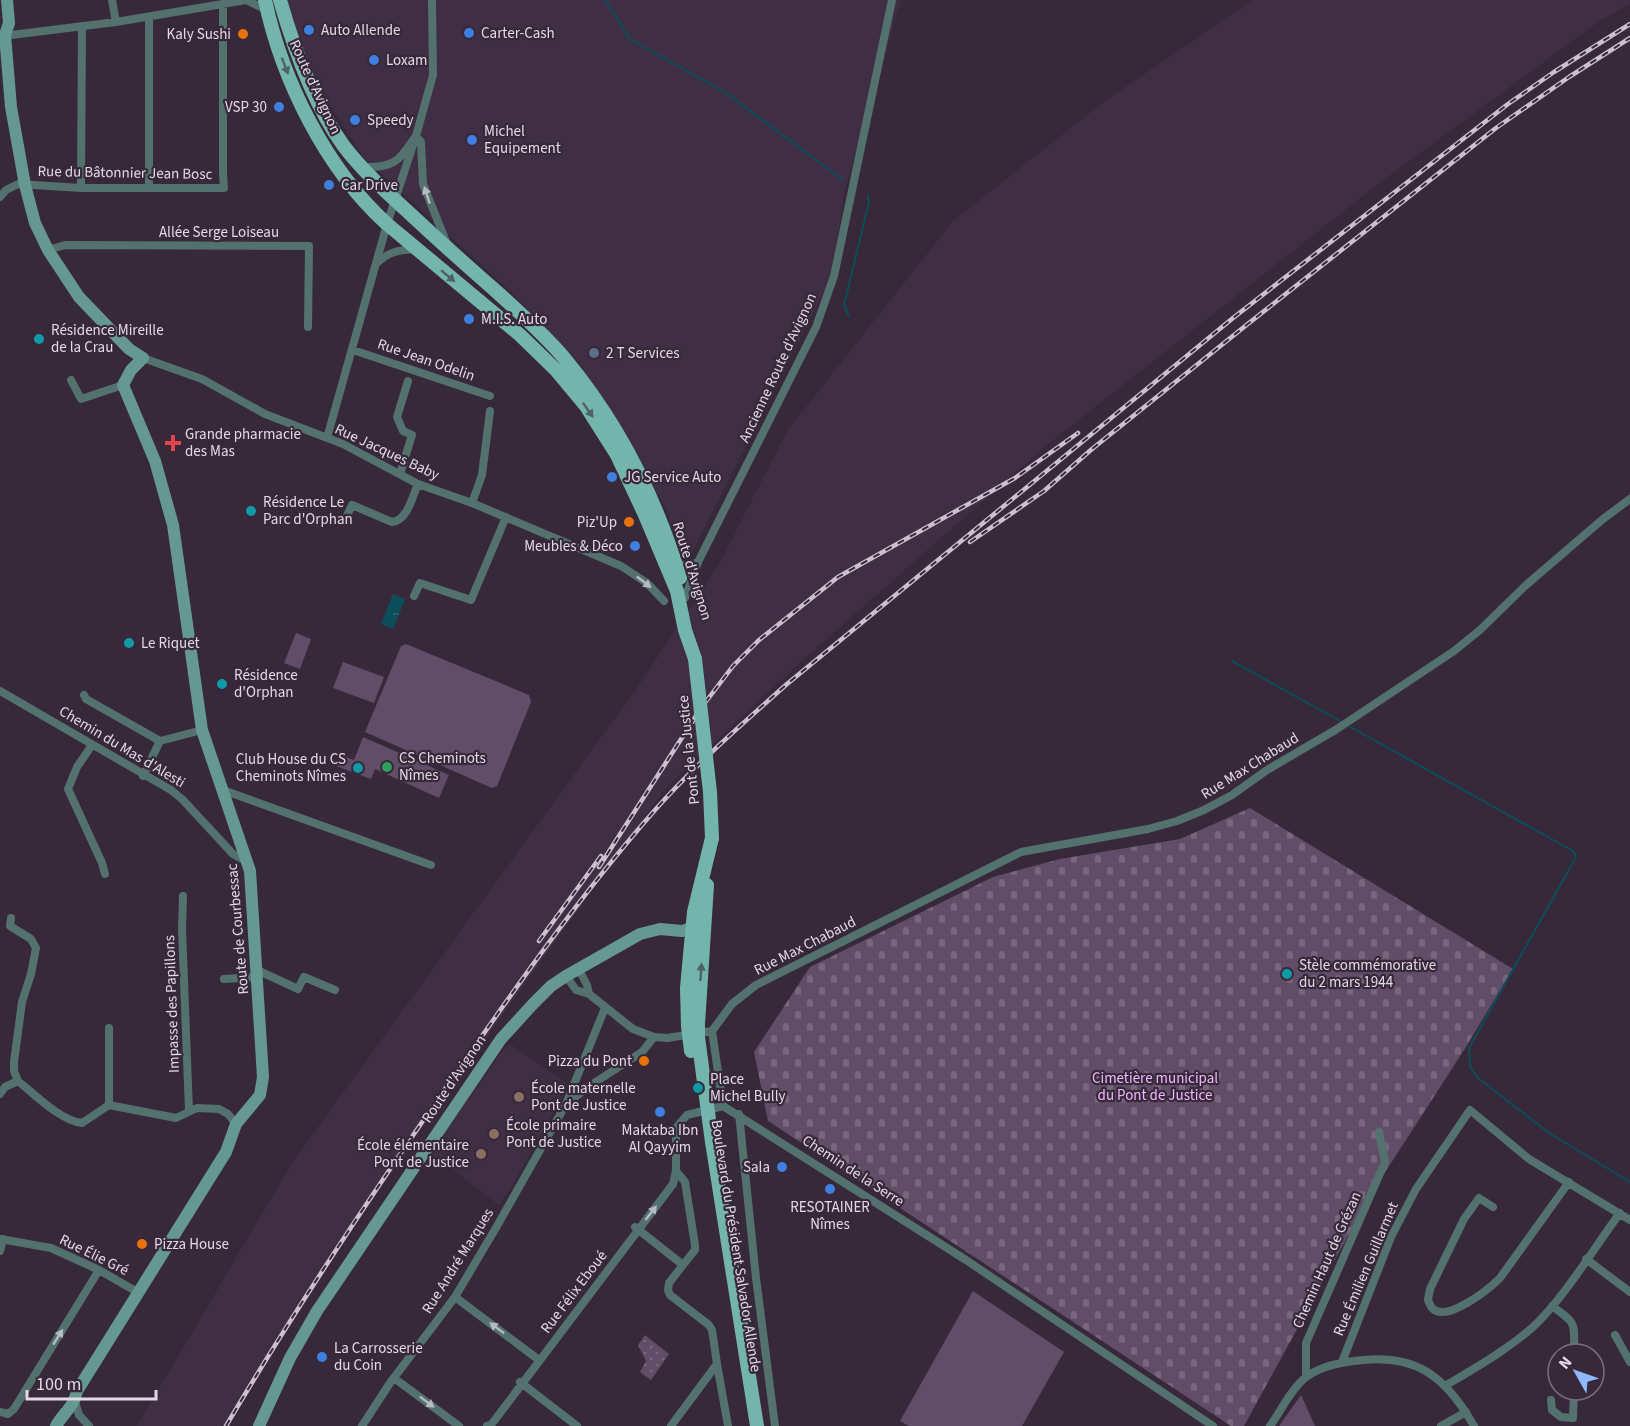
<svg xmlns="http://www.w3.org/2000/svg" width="1630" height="1426" viewBox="0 0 1630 1426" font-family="'Source Sans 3',sans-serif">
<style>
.built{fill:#402e45}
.grass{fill:#624d68}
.cemetery{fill:url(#cemetery-stones)}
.park{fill:url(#park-dots)}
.water{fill:url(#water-ripples)}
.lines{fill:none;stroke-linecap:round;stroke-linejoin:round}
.stream{stroke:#0b4e5a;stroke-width:2}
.street{stroke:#53726e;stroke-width:8}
.secondary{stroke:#669892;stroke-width:12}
.primary{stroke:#73b5ad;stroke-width:14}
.rail-casing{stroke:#cbc1cd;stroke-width:4.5}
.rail{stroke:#37293a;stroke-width:2;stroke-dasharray:7;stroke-linecap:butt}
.primary-bridge{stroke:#73b5ad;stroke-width:14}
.oneway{fill:#4f6168}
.oneway2{fill:#b7bac1}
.shop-dot{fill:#3f7fe0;stroke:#37293a;stroke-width:2}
.food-dot{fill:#e8710a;stroke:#37293a;stroke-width:2}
.culture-dot{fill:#0f9aa8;stroke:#37293a;stroke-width:2}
.service-dot{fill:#5c6f8a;stroke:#37293a;stroke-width:2}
.health-dot{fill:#e0444e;stroke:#37293a;stroke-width:2}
.leisure-dot{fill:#2e9e5b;stroke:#37293a;stroke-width:2}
.education-dot{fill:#8d6e63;stroke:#37293a;stroke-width:2}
.labels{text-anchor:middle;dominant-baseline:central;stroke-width:4.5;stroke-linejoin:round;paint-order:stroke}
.poi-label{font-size:15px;fill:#e2d9e4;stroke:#37293a;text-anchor:start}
.street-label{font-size:15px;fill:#e2d9e4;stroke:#37293a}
.park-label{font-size:15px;fill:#efb9fe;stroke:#37293a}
</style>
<defs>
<pattern id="cemetery-stones" width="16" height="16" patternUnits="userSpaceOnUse" patternTransform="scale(1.5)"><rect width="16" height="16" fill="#624d68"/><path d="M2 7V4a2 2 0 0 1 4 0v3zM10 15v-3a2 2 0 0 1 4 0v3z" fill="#78667d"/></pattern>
<pattern id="park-dots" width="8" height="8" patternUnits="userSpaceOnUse" patternTransform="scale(1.5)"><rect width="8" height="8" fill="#624d68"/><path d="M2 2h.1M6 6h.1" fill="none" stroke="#78667d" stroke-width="1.8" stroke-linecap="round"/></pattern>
<pattern id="water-ripples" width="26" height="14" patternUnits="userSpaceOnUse" patternTransform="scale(1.5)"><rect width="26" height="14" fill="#0b4e5a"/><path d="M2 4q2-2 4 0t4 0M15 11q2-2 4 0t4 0" fill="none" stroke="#2e6772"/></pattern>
</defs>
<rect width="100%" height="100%" fill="#37293a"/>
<path class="built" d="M285 0H901L845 189 832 276 688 560 682 558 666 508 578 362 508 289 363 157 312 77Z
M1253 0H1630V4L1601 20 1382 181 1043 448 804 659 664 790 333 1251 224 1426H137L292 1163 637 688 721 561 787 431 953 221 1105 101Z
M510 1044 569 1085 511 1188 499 1205 432 1154 460 1111 502 1052Z"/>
<path class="grass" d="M296 633 311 639 300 669 284 663Z
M406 644 529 695 531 702 497 786 492 788 365 732 401 646Z
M343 662 384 677 374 703 333 688Z
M363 737 449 775 439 798 375 769 371 779 336 766 340 755 354 760Z
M973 1291 1064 1352 1022 1426H909L900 1421Z
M1301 1395 1315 1426H1279Z"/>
<path class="cemetery" d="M1250 808 1513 969 1464 1050 1371 1194 1244 1426H1231L768 1121 754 1052 810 967 993 877 1060 859 1180 839Z"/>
<path class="park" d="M645 1335 669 1354 651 1380 640 1372 646 1361 638 1345Z"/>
<path class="water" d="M393 594 405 599 393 629 381 624Z"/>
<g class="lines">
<path class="stream" d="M605 0 630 39 726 93 843 180
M849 316 844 305 869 202 868 195
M1232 661 1342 722
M1347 725 1573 851 1576 857 1469 1048 1470 1067 1478 1078 1549 1133 1630 1182"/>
<path class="street" d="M112 0 116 22
M3 36 116 22 246 0 267 10
M362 167C396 168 398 161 416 136L421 142 423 184 447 244
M81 188 82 26
M149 188V17
M0 197 6 190 18 184 81 188H224L223 174V4
M48 250 65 245 309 246 308 327
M377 263C389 251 400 250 417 249
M353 350 490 396
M143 358 202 379 265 414 343 444 418 484 472 503 621 566 647 583 664 601
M71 380 81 399 123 385
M327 438 387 224 416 136 433 75 432 0
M400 474 412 435 403 431 397 417 408 381
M472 503 482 475 490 411
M344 522 352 505 392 522C408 520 412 497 418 484
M676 563C685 567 690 566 698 562
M414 596 420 583 471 600 506 517
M685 598 698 562 816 327 834 276 892 0
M0 691 171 790 182 799 233 854 240 858 247 859
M84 695 86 699 160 741
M92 745 77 767 68 789 102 863 105 874
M143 776 160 741 202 730
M223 790 431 865
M183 896 182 929 189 1111
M11 918 10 926 31 939 36 948 31 974 22 1002 14 1062V1071L18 1081
M578 968 587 985 589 994
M257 970 298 989 304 977 335 990
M566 976 576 990 589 994 633 1029 654 1037 667 1038 712 1031
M224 979 257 977
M712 1031 732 1004 756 985 1021 852 1148 829 1177 821 1204 810 1232 795 1267 770 1337 729 1454 651 1480 630 1525 586 1603 519 1630 499
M712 1031 723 1106
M0 1094 5 1087 18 1081C34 1094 61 1121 82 1123L109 1105 176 1118 197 1108 219 1109 228 1114 236 1124
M566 1104 588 1087 642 1052 654 1037
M109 1105V1028
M723 1106 966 1260 1213 1426
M739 1114 756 1278 775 1426
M676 1171 685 1182 695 1245V1250L683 1265
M1493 1207 1479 1198 1464 1219 1430 1289 1428 1300C1429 1303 1430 1306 1433 1309 1448 1322 1489 1289 1500 1278L1569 1182
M635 1227 683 1265 669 1283 668 1290 670 1295 709 1325 712 1330 717 1364 671 1426
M0 1239 51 1248 99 1270 139 1293
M0 1251 3 1239
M1586 1259 1630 1292
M455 1297 539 1360
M1552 1306C1578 1325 1574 1322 1574 1354
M1615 1335 1630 1362
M1342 1362 1391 1237 1416 1189 1470 1110 1529 1159 1630 1220
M717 1364 728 1426
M1306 1377V1343L1385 1162 1379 1132
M394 1378 459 1426
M520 1382 577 1426
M1445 1386C1475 1368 1507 1350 1533 1327 1564 1298 1594 1248 1620 1213
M1551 1400 1552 1410 1561 1417 1573 1418 1574 1390
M75 1402 79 1415 89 1426
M0 1412 8 1414 14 1409 99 1270
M362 1426 390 1383 455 1297 497 1226 566 1104 605 1008
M487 1426 491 1425 673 1184 676 1171V1128L687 1115 723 1106
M1270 1426C1281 1411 1291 1389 1306 1377 1320 1367 1337 1363 1354 1361 1414 1352 1445 1375 1474 1426
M1441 1426 1466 1412"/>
<path class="secondary" d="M7 0 9 23 5 35 11 107 25 185 35 223 48 250 79 297 129 349 143 358 131 370 123 385 155 461 173 525 202 730 250 871 263 1077 260 1095 236 1124 226 1152 77 1391C74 1407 64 1412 56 1426
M259 1426 290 1358 317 1311 501 1039 533 1004 551 986 566 976 640 934 660 929 682 931 692 928"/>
<path class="primary" d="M265 0C282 80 326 169 387 224L520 335 556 370 586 406 617 455 645 515 677 591 685 630 695 659
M280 0C294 49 313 103 343 145 361 169 384 190 406 210 436 238 466 265 497 292 520 313 544 334 565 359 618 423 656 498 680 578
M698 1024 707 885
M688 1026 687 988 694 912 712 838
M712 1142 757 1426"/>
<defs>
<path id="rail" d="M970 542 1044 491 1092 449 1249 323 1496 128 1569 77 1630 38
M599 867 701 708 733 666 759 640 838 577 1015 478 1078 433
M539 941 601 856
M226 1426C292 1314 364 1206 438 1099 507 1000 575 901 655 810 695 765 742 724 787 684L1233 318 1508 104 1554 72 1630 24"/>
</defs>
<use href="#rail" class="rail-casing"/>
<use href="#rail" class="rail"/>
<path class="primary-bridge" d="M695 659 710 792 712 838
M698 1024V1037L712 1142
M688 1026 691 1051"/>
</g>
<defs><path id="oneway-solid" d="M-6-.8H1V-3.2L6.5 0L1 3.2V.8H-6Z" transform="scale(1.5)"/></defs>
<g class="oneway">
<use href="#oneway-solid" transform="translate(285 66) rotate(69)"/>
<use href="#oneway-solid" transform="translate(448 276) rotate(40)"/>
<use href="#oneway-solid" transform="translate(588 410) rotate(55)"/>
<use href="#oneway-solid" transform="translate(701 972) rotate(-86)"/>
</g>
<g class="oneway2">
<use href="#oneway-solid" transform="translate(427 195) rotate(-108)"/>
<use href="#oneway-solid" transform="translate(644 582) rotate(38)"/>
<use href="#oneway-solid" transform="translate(651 1213) rotate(-52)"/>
<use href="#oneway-solid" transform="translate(497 1328) rotate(-143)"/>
<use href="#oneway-solid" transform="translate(58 1337) rotate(-58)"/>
<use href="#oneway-solid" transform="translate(427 1402) rotate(37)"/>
</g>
<g class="shop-dot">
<circle cx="309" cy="30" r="6"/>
<circle cx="469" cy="33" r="6"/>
<circle cx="374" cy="60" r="6"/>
<circle cx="279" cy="107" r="6"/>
<circle cx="355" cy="120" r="6"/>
<circle cx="472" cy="140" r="6"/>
<circle cx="329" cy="185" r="6"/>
<circle cx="469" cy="319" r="6"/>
<circle cx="612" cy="477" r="6"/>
<circle cx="635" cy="546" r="6"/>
<circle cx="660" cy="1112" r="6"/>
<circle cx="782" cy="1167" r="6"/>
<circle cx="830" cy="1189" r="6"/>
<circle cx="322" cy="1357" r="6"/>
</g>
<g class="food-dot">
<circle cx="243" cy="34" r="6"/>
<circle cx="629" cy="522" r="6"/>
<circle cx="644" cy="1061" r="6"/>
<circle cx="142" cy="1244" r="6"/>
</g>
<g class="culture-dot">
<circle cx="39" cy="339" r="6"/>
<circle cx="251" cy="511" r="6"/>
<circle cx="129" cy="643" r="6"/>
<circle cx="222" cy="684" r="6"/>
<circle cx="358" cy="768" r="6"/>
<circle cx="1287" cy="974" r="6"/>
<circle cx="698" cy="1088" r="6"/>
</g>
<circle class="service-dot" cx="594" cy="353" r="6"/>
<path class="health-dot" d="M170 434h6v6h6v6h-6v6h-6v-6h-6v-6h6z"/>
<circle class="leisure-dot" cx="387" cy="767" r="6"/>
<g class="education-dot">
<circle cx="519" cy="1097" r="6"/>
<circle cx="494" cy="1134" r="6"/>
<circle cx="481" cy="1154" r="6"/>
</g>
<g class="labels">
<g class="poi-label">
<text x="321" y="30">Auto Allende</text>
<text x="481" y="33">Carter-Cash</text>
<text x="231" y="34" text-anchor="end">Kaly Sushi</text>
<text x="386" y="60">Loxam</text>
<text x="267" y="107" text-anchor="end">VSP 30</text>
<text x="367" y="120">Speedy</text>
<text x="484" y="131">Michel<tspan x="484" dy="17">Equipement</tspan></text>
<text x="341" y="185">Car Drive</text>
<text x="481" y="319">M.I.S. Auto</text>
<text x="51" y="330">Résidence Mireille<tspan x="51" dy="17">de la Crau</tspan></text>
<text x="606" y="353">2 T Services</text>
<text x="185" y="434">Grande pharmacie<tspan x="185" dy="17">des Mas</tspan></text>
<text x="624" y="477">JG Service Auto</text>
<text x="263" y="502">Résidence Le<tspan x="263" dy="17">Parc d'Orphan</tspan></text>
<text x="617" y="522" text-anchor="end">Piz'Up</text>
<text x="623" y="546" text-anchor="end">Meubles &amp; Déco</text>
<text x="141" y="643">Le Riquet</text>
<text x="234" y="675">Résidence<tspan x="234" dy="17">d'Orphan</tspan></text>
<text x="399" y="758">CS Cheminots<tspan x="399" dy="17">Nîmes</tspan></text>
<text x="346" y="759" text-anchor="end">Club House du CS<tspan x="346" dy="17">Cheminots Nîmes</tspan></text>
<text x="1299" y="965">Stèle commémorative<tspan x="1299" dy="17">du 2 mars 1944</tspan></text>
<text x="632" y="1061" text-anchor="end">Pizza du Pont</text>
<text x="710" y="1079">Place<tspan x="710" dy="17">Michel Bully</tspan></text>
<text x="531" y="1088">École maternelle<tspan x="531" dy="17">Pont de Justice</tspan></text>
<text x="506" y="1125">École primaire<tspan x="506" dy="17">Pont de Justice</tspan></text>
<text x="660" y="1130" text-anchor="middle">Maktaba Ibn<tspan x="660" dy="17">Al Qayyim</tspan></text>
<text x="469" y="1145" text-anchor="end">École élémentaire<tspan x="469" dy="17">Pont de Justice</tspan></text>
<text x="770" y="1167" text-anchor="end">Sala</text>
<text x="830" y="1207" text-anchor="middle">RESOTAINER<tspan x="830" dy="17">Nîmes</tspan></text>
<text x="154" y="1244">Pizza House</text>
<text x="334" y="1348">La Carrosserie<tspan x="334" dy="17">du Coin</tspan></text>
</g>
<g class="street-label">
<text transform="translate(315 87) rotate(65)">Route d'Avignon</text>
<text transform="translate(125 173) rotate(1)">Rue du Bâtonnier Jean Bosc</text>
<text x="219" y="232">Allée Serge Loiseau</text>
<text transform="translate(426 360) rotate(19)">Rue Jean Odelin</text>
<text transform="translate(778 368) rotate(-65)">Ancienne Route d'Avignon</text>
<text transform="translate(387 452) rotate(25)">Rue Jacques Baby</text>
<text transform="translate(692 571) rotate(73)">Route d'Avignon</text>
<text transform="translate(122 747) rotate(31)">Chemin du Mas d'Alesti</text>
<text transform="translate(689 750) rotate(-96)">Pont de la Justice</text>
<text transform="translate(1250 766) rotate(-32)">Rue Max Chabaud</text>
<text transform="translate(238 929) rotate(-95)">Route de Courbessac</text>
<text transform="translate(805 946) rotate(-27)">Rue Max Chabaud</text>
<text transform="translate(172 1004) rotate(-92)">Impasse des Papillons</text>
<text transform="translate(454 1079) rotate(-56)">Route d'Avignon</text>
<text transform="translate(853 1171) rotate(33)">Chemin de la Serre</text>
<text transform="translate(736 1246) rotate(81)">Boulevard du Président Salvador Allende</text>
<text transform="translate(94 1255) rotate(26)">Rue Élie Gré</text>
<text transform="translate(1327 1260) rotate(-66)">Chemin Haut de Grézan</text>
<text transform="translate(458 1261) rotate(-58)">Rue André Marques</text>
<text transform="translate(1366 1269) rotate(-67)">Rue Émilien Guillarmet</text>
<text transform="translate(574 1292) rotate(-53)">Rue Félix Eboué</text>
</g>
<g class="park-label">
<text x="1155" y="1078">Cimetière municipal<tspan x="1155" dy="17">du Pont de Justice</tspan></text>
</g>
</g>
<g transform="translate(1576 1372) rotate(310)"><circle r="28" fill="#37293a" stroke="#7b6f7e" stroke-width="1.5"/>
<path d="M0-4.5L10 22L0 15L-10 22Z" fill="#8eb9fd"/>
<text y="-9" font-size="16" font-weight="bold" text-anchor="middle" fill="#e2d9e4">N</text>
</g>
<path d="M27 1390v9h129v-9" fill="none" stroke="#e2d9e4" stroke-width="3"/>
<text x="36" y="1390" font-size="18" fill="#e2d9e4" stroke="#37293a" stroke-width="4.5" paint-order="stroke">100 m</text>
</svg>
